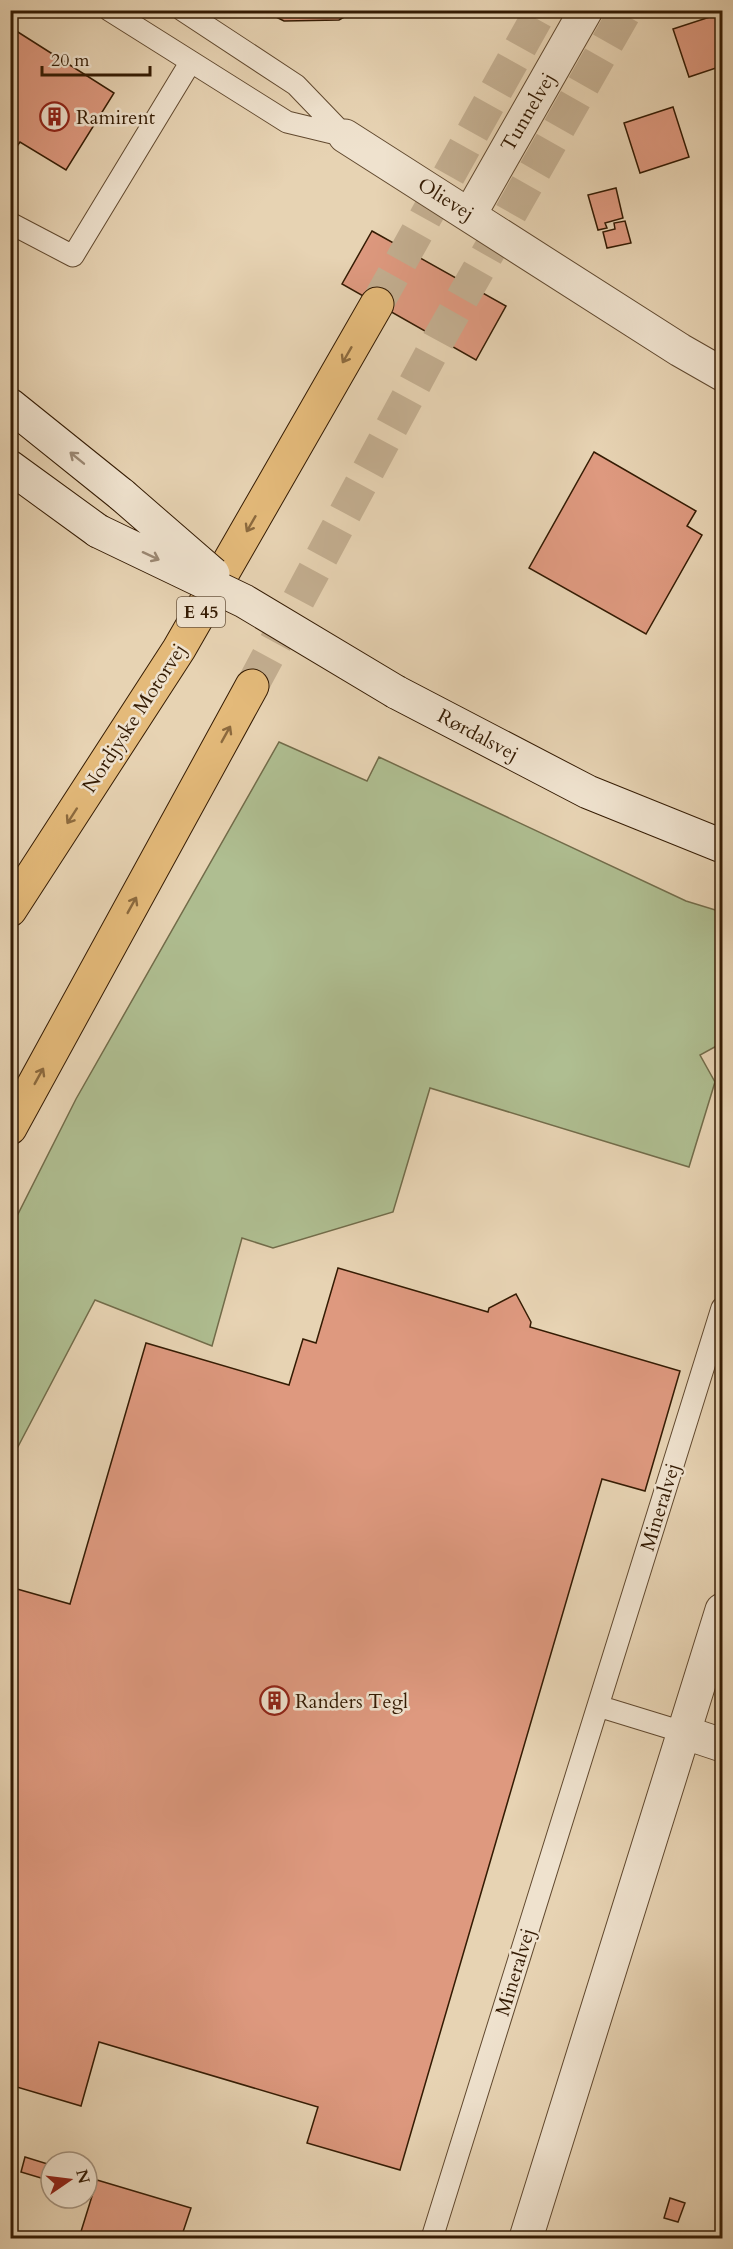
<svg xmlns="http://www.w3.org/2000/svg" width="733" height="2249" viewBox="0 0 733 2249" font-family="Cardo,serif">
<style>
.green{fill:#afbe91;stroke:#726c4a;stroke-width:1.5}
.building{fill:#de997f;stroke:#341b03;stroke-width:1.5}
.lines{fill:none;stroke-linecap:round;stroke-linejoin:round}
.highway-tunnel{stroke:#c3ae90;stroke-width:33;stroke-dasharray:33 16;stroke-linecap:butt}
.lane-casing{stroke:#61492f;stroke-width:23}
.street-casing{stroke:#61492f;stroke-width:35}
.secondary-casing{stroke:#341b03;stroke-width:35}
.highway-casing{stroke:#341b03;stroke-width:35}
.lane{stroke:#efe2ce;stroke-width:21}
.street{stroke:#efe2ce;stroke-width:33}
.secondary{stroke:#efe2ce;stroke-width:33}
.highway{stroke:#e4ba7a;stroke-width:33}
.secondary-bridge-casing{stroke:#341b03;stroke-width:35;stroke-linecap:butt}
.secondary-bridge{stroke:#efe2ce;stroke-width:33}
.oneway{stroke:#8c6a3e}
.oneway2{stroke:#9b8873}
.labels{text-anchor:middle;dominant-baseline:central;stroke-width:5;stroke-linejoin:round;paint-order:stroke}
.shield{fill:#efe2ce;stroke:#6c5740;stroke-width:1.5}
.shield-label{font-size:18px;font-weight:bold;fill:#341b03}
.street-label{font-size:20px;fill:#341b03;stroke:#efe2ce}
.poi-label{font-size:20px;fill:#341b03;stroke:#efe2ce;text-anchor:start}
</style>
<rect width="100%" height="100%" fill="#e7d3b3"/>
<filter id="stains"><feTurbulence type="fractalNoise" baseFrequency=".00333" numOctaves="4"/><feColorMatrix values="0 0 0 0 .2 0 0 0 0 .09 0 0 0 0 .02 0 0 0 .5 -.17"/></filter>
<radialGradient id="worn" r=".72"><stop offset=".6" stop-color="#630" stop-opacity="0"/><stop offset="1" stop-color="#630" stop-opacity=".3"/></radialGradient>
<path class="green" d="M279 742 367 781 379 757 686 901 722 912V1043L700 1055 715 1082 689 1167 430 1088 393 1212 273 1248 242 1238 212 1346 95 1300 11 1460V1228L76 1099Z"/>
<path class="building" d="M262 10H357L339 20 284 21Z
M722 13V66L689 77 673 29Z
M10 27 114 93 66 170 20 142 10 156Z
M673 107 689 157 640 173 624 123Z
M616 188 623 218 605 223 607 228 598 230 588 195Z
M625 221 631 243 607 248 603 232 615 229 614 223Z
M372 231 506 306 476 360 342 284Z
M594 452 696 511 687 526 702 535 646 634 529 568Z
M338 1268 488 1312 489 1308 516 1294 531 1322 530 1327 680 1371 645 1491 602 1479 400 2170 307 2143 318 2107 99 2042 81 2106 10 2085V1809L13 1799 10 1798V1587L70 1604 146 1343 289 1385 303 1339 316 1343Z
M25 2157 51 2165V2181L21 2172Z
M97 2180 191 2208 181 2238H79Z
M670 2198 685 2203 678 2222 664 2218Z"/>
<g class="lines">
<path class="highway-tunnel" d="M377 304 541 10
M252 686 439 339 626 10"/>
<defs>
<path id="lane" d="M109 10 287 122 345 136
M182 10 296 85 345 136
M10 223 73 256 190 63
M598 1706 686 1733
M432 2238 722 1308"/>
<path id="street" d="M345 136 680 350 722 374
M470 214 586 10
M686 1733 722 1745
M526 2238 722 1610"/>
<path id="secondary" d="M10 405 122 495
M10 467 98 531
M396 692 588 792 722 846"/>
<path id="highway" d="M10 910 179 649 377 304
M10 1128 252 686"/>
</defs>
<use href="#lane" class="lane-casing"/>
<use href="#street" class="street-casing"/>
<use href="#secondary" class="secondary-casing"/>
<use href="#highway" class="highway-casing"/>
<use href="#lane" class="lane"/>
<use href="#street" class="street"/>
<use href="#secondary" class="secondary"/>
<use href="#highway" class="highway"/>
<defs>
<path id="secondary-bridge" d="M122 495 213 574
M98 531 244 601 396 692"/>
</defs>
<use href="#secondary-bridge" class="secondary-bridge-casing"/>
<use href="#secondary-bridge" class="secondary-bridge"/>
</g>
<defs><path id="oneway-shaft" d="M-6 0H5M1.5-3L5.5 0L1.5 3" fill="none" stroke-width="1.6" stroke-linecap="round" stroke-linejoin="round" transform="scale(1.5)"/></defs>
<g class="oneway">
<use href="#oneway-shaft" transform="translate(347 355) rotate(120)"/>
<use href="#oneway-shaft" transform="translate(251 524) rotate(120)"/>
<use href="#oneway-shaft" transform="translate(226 734) rotate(-61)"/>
<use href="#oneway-shaft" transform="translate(72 816) rotate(123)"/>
<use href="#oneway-shaft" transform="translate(132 905) rotate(-61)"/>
<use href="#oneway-shaft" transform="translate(39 1076) rotate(-61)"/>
</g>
<g class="oneway2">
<use href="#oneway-shaft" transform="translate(77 458) rotate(-141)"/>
<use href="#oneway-shaft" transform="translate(151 556) rotate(25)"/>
</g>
<defs>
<symbol id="building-ring" viewBox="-11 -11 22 22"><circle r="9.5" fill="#efe2ce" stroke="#8f2418" stroke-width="1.5"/><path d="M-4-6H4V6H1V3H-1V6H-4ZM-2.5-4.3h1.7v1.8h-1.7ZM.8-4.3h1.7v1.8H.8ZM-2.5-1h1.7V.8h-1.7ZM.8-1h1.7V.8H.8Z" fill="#8f2418"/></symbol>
</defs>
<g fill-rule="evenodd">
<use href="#building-ring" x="38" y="100" width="33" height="33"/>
<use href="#building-ring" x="258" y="1684" width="33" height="33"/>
</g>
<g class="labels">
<rect class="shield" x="177" y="597" width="48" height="30" rx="4.5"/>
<g class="shield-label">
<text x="201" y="612">E 45</text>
</g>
<g class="street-label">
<text transform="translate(528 112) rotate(-60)">Tunnelvej</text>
<text transform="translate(446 199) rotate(32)">Olievej</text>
<text transform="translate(134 718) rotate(-57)">Nordjyske Motorvej</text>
<text transform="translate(478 735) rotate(28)">Rørdalsvej</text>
<text transform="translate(660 1507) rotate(-73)">Mineralvej</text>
<text transform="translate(515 1972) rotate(-73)">Mineralvej</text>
</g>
<g class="poi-label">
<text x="76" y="117">Ramirent</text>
<text x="295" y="1701">Randers Tegl</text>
</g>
</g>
<rect width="733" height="2249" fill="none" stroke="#e7d3b3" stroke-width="36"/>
<rect x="12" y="12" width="709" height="2225" fill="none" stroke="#341b03" stroke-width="3"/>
<rect x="18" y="18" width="697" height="2213" fill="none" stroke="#341b03" stroke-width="1.5"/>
<g transform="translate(69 2180) rotate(76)"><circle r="28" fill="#efe2ce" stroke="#a4927d" stroke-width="1.5"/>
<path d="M0-4.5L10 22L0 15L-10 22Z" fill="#8f2418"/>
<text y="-9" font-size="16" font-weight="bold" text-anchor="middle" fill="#341b03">N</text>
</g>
<path d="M42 66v9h108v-9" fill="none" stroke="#341b03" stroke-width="3"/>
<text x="51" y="66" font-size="18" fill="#341b03" stroke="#efe2ce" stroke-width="4.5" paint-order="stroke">20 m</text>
<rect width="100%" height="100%" filter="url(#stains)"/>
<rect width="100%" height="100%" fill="url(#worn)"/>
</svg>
